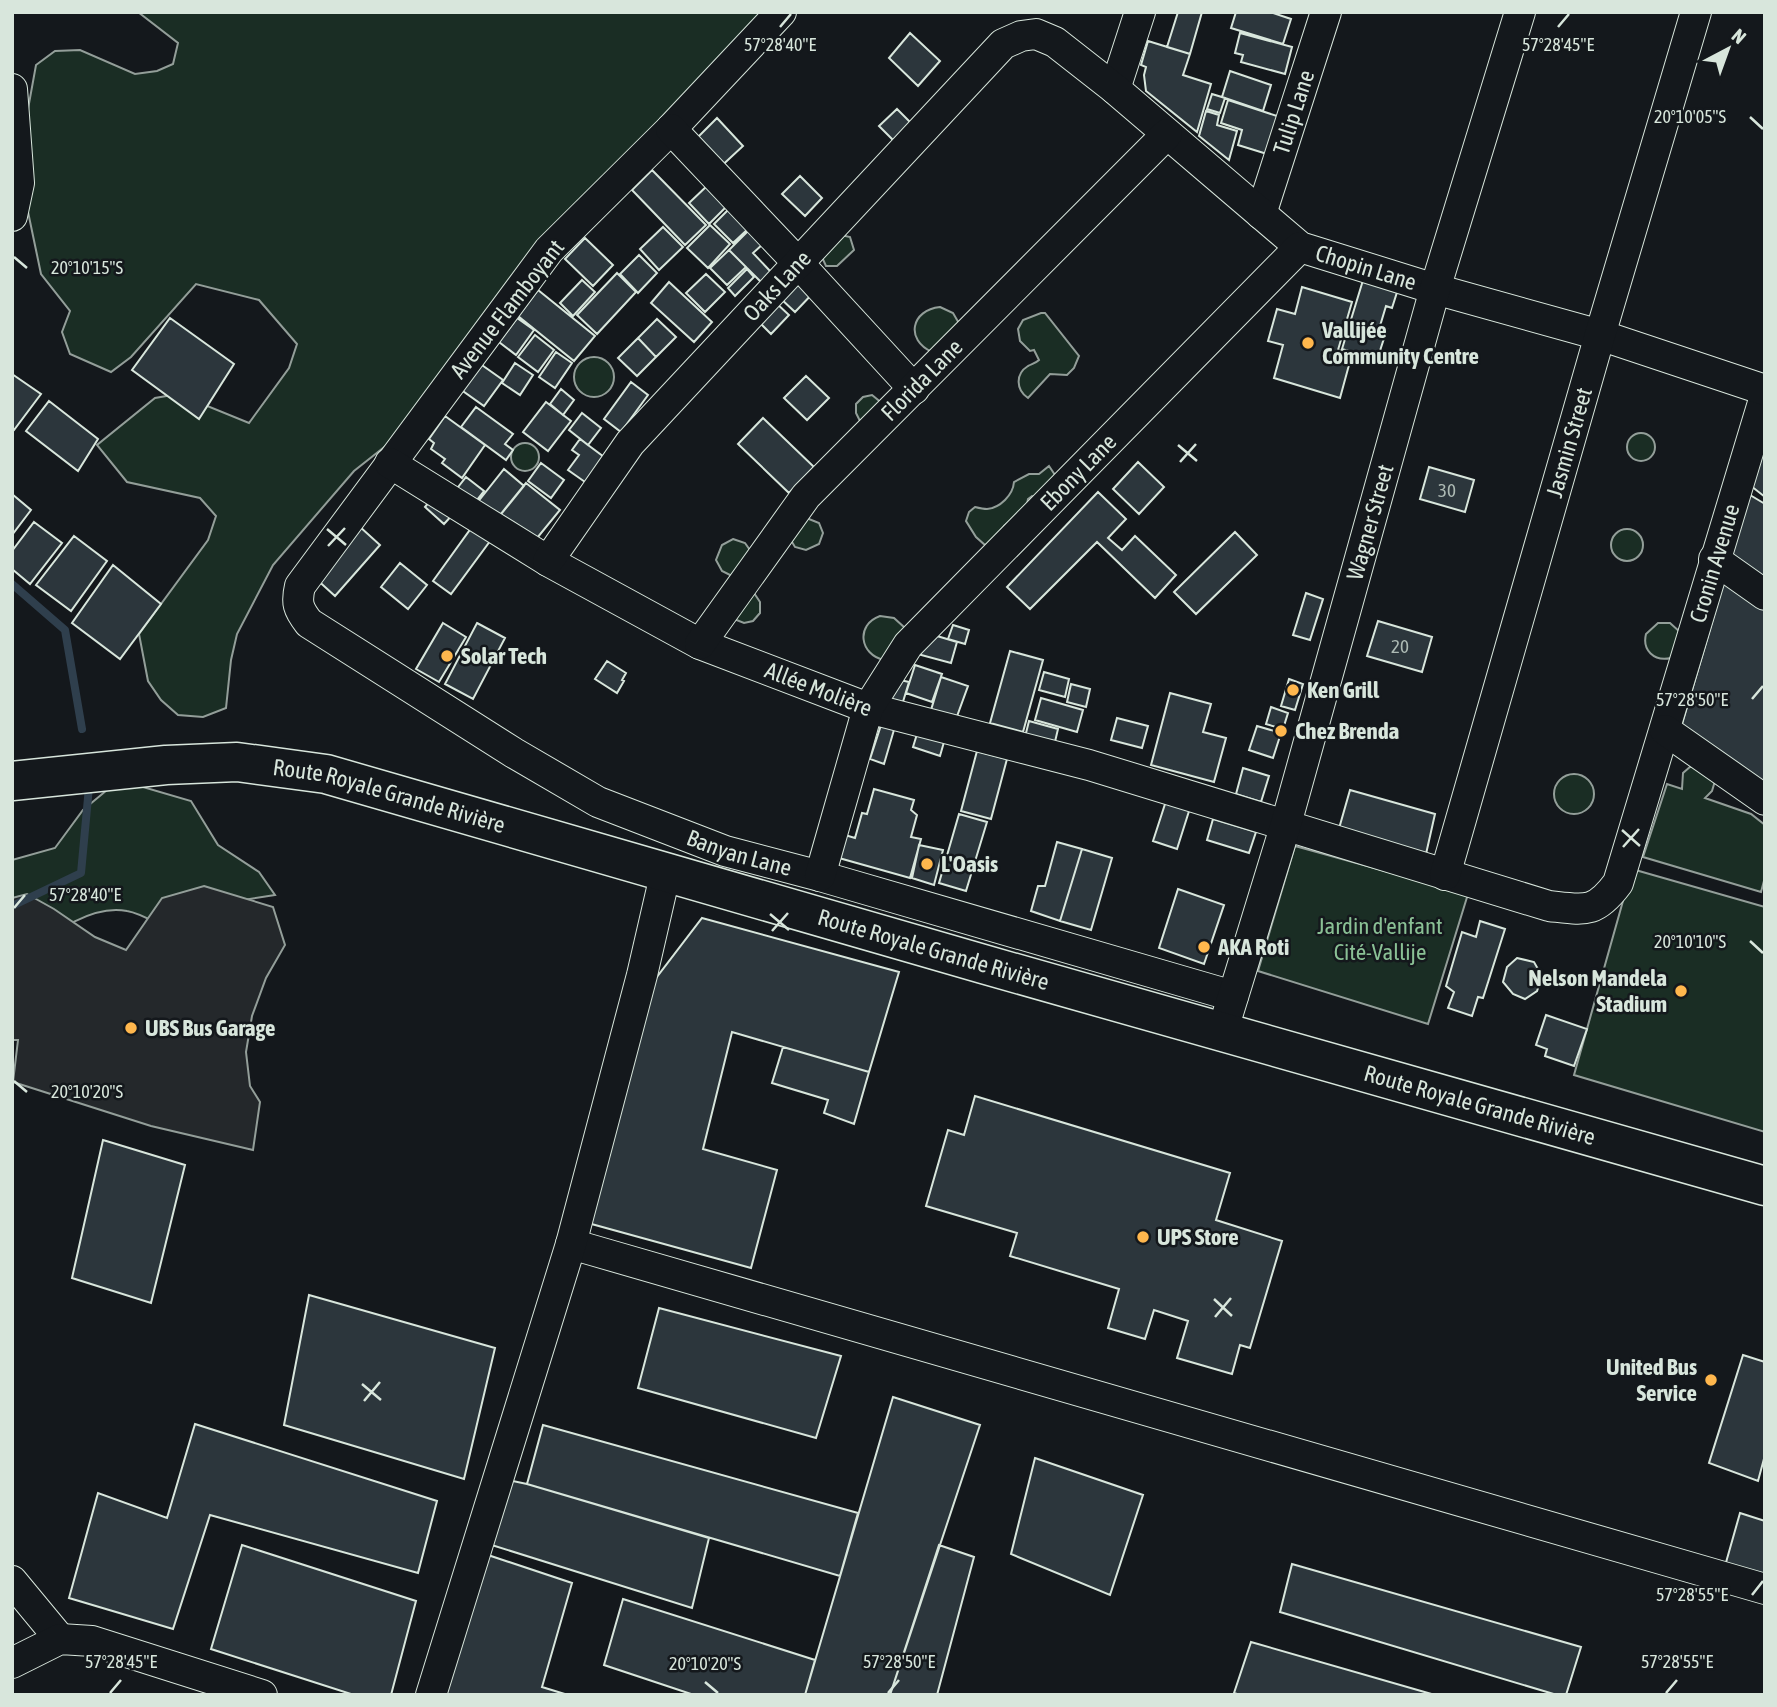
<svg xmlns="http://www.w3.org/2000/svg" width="1777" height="1707" viewBox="0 0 1777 1707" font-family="'Asap Condensed',sans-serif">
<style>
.green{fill:#1a2d24;stroke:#939e99;stroke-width:2}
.parking{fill:#24282b;stroke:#939e99;stroke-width:2}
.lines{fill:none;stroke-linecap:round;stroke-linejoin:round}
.stream{stroke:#2f3f4d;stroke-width:8}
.building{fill:#2c363c;stroke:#d8e6dc;stroke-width:2}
.minor-casing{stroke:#d8e6dc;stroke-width:32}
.major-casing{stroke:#d8e6dc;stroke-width:41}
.minor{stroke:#14181c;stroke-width:30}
.major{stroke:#14181c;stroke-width:38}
.ticks{fill:none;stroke:#d8e6dc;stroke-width:2.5}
.poi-dot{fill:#ffb74d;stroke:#14181c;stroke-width:2.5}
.labels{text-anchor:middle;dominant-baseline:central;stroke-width:5;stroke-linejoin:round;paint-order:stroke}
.number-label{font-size:19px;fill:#adbab4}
.street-label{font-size:23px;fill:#d8e6dc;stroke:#14181c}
.poi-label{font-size:23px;font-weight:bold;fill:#d8e6dc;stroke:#14181c;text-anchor:start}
.park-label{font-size:23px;fill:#8ac095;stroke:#14181c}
.ticks-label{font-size:18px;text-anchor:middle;fill:#d8e6dc;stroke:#14181c;stroke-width:5;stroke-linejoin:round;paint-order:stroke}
</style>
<rect width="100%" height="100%" fill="#14181c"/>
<path class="green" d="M138 12H774L402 433 354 471 273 565 237 634 231 660 226 708 203 717 178 715 161 700 148 681 139 634 208 540 216 516 200 498 127 482 97 445 155 398 178 394 249 423 289 368 297 344 259 300 196 284 131 357 111 372 70 354 62 332 70 311 41 274 18 164 36 65 55 51 80 50 135 74 157 71 173 64 178 43Z
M841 235 850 237 854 250 837 266H826L821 255Z
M940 307 953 313 960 325 932 352C905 340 911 310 940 307Z
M1041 313H1045L1079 356 1074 368 1067 375 1050 374 1028 398C1016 390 1015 374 1028 366 1032 364 1036 363 1039 360L1034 350 1030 351 1020 341 1018 329 1023 320Z
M574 377a20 20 0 1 1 40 0a20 20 0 1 1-40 0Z
M872 395 883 404 860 421 856 413V404L863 397Z
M1627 447a14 14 0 1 1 28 0a14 14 0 1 1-28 0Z
M511 457a14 14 0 1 1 28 0a14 14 0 1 1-28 0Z
M1049 466 1055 475 1038 498 1032 496 1028 499 1026 509 1004 526 997 541 985 545 976 537 966 521 969 512 975 507C979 508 983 509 987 509 1000 508 1013 495 1014 482L1029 474H1039Z
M804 517 819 523 823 533 819 544 806 550 795 547 789 537Z
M1611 545a16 16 0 1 1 32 0a16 16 0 1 1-32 0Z
M733 539 745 543 752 553 732 576 722 571 716 560 722 545Z
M754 593 760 602V613L753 621 744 623 734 619Z
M880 616 894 618 905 628 884 660C860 655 855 625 880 616Z
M1658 623H1670L1680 632 1671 658C1654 662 1642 650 1646 634Z
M1691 766 1715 781 1712 791 1705 798 1751 814 1765 825V877L1761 892 1643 857 1667 784 1682 789 1683 773Z
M1554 794a20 20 0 1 1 40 0a20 20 0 1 1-40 0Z
M119 780 191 801 218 845 259 872 275 895 205 906 166 928C154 922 140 913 127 911 86 903 43 942 12 964V860L55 848 83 810Z
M1295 846 1468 894 1428 1024 1258 971Z
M1632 869 1765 907V1132L1574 1075Z"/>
<path class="parking" d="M204 886 273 907 285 945 266 978 252 1016 246 1052 250 1086 260 1102 253 1150 151 1126 13 1082 18 1040H12V898L27 894 54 909 95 937 126 950 162 898Z"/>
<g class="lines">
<path class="stream" d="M12 584 65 630 82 729
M12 906 81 873 89 787"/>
</g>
<path class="building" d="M1178 12H1202L1190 54 1167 47Z
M1236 12H1270L1291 19 1283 44 1231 28Z
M910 33 940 61 918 86 889 58Z
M1240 33 1292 47 1285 74 1241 62 1243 55 1235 53Z
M1148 41 1190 54 1183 75 1211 84 1197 132 1146 91 1144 75 1146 67 1141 65Z
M1230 71 1271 85 1263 111 1222 97Z
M1212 94 1225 98 1220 113 1207 109Z
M1228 100 1280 117 1267 154 1238 145 1242 130 1221 123Z
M897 109 914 126 897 144 879 126Z
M1206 111 1219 115 1217 125 1237 131 1229 160 1199 136Z
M717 118 743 146 716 171 691 144Z
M652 170 706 225 685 245 632 190Z
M800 176 822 198 805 216 782 194Z
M708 185 728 205 709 224 689 203Z
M730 208 749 228 733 243 714 224Z
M710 225 730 244 708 268 687 248Z
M663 227 683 247 659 270 640 249Z
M749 230 763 244 753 253 771 272 761 282 729 250Z
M585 238 613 265 593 286 565 259Z
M729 250 746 267 727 285 710 268Z
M639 255 657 273 638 293 620 274Z
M747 269 754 277 735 296 728 288Z
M617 273 636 292 597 334 577 315Z
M706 274 725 292 705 312 686 293Z
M801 276 816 290 795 312 780 298Z
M1364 277 1398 289 1392 308 1386 306 1380 326 1387 329 1377 360 1342 349Z
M582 280 595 292 573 316 560 303Z
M669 282 712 322 694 342 651 303Z
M1302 287 1352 302 1338 350 1352 354 1340 398 1274 378 1283 345 1268 341 1277 309 1295 314Z
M538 290 595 336 574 361 518 316Z
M775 302 789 315 771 334 757 320Z
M170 318 234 364 199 419 132 370Z
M517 318 534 330 516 355 499 342Z
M657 319 676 337 656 357 638 338Z
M535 335 554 350 538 372 518 357Z
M638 338 656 357 637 376 618 358Z
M556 352 572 363 555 388 539 377Z
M479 363 503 380 484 406 460 389Z
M515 363 533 375 520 395 502 383Z
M12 374 41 394 14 430 12 429Z
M806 376 829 398 807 420 784 398Z
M631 382 648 395 621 432 604 419Z
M561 389 574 400 563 415 550 404Z
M49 401 98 439 78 471 26 431Z
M546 402 571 421 548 451 523 432Z
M476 407 513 434 505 444 513 450 506 460 461 427Z
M582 413 601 428 588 445 569 430Z
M445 416 485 445 462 478 442 463 445 459 431 449 434 443 429 439Z
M763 418 814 467 789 493 738 444Z
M1765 425V497L1746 482Z
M580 439 604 457 585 482 568 470 579 455 572 450Z
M1138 462 1164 487 1139 514 1113 489Z
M541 463 564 480 551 498 528 481Z
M1429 467 1474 480 1465 512 1420 499Z
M504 469 524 486 497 519 477 503Z
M466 477 484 491 473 505 455 491Z
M526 483 560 510 533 543 500 515Z
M1740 489 1765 504V584L1721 553Z
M1098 492 1126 519 1108 538 1122 550 1135 536 1176 575 1155 598 1097 542 1030 609 1007 587Z
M12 494 31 510 12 535Z
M434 496 454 513 444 524 425 507Z
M477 520 496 533 451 594 433 581Z
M34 522 62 543 30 584 12 569V551Z
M359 526 380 545 335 596 314 577Z
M1235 532 1257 555 1196 614 1174 592Z
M74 536 107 561 71 611 36 585Z
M400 563 427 585 408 609 381 587Z
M113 565 161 604 120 659 72 623Z
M1724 581 1765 610V791L1680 731Z
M1306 593 1323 599 1310 640 1293 635Z
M1378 621 1432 637 1422 672 1367 656Z
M443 623 466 637 439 682 416 669Z
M477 623 505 638 473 699 445 684Z
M953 625 969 630 965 644 948 639Z
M927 633 957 642 951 663 910 652Z
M1010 651 1043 660 1023 732 990 723Z
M607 661 626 673 622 680 624 681 617 693 595 679Z
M915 665 942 674 932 702 906 693Z
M1044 672 1069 679 1065 697 1039 690Z
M941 677 968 686 956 719 931 710Z
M896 679 909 682 902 705 889 700Z
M1289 679 1303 684 1295 710 1281 706Z
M1071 684 1090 689 1086 707 1067 702Z
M1170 693 1211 704 1203 732 1226 738 1214 782 1151 765Z
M1041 698 1083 710 1077 732 1035 720Z
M1271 707 1288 713 1283 729 1266 724Z
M1117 718 1148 726 1142 748 1111 740Z
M883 719 896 723 884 764 870 759Z
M1029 721 1058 729 1054 746 1025 737Z
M1257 726 1281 733 1273 758 1249 750Z
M917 734 944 742 940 756 913 747Z
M977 751 1007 759 991 819 961 811Z
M1243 768 1269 776 1261 802 1236 794Z
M874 789 914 800 911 810 917 815 911 837 921 839 910 878 839 858 845 835 855 838 862 813 867 814Z
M1350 790 1435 814 1426 854 1338 832Z
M1166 801 1190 808 1177 849 1153 841Z
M959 814 987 822 966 891 939 883Z
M1213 819 1256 832 1249 853 1207 840Z
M1057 842 1082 849 1060 921 1031 911 1038 886H1045Z
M919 845 943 850 934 885 912 878Z
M1082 849 1112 858 1091 930 1060 921Z
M1178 889 1224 905 1204 964 1159 948Z
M702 918 899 972 869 1072 732 1032 703 1149 777 1170 751 1268 577 1220 634 1007Z
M1480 921 1505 929 1483 998 1478 997 1472 1016 1448 1008 1454 992 1446 986 1462 932 1476 937Z
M1517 958 1534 962 1542 976 1537 991 1525 999 1513 994 1503 982 1507 967Z
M1546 1015 1587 1029 1574 1066 1545 1056 1547 1049 1536 1045Z
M783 1047 869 1072 854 1124 824 1113 828 1100 772 1083Z
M975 1096 1230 1173 1216 1220 1282 1241 1250 1348 1240 1345 1232 1374 1177 1358 1188 1321 1154 1310 1145 1339 1108 1328 1119 1289 1010 1256 1017 1233 926 1206 948 1130 964 1135Z
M103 1140 185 1165 151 1303 72 1278Z
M309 1295 495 1348 464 1479 284 1425Z
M659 1308 841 1356 816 1438 638 1388Z
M1743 1355 1765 1362V1455L1758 1481 1709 1463Z
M893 1397 980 1425 890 1695H805Z
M195 1424 437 1501 418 1573 210 1515 173 1629 69 1598 98 1493 167 1518Z
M543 1425 858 1513 840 1576 527 1484Z
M1035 1458 1143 1495 1110 1595 1011 1554Z
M498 1478 527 1484 709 1538 692 1608 479 1541Z
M1740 1513 1765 1521V1585L1723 1573Z
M242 1545 416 1601 391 1695H354L211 1649Z
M939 1545 974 1557 937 1695H890Z
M476 1551 572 1583 542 1687 568 1695H431Z
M1292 1564 1581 1647 1566 1695H1557L1280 1612Z
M623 1599 815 1660 805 1695H694L604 1665Z
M1251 1642 1435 1695H1240L1234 1693Z"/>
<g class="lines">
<defs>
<g id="minor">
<path id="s1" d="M781 12 671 129 549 250 300 586C296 603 298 609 309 623L514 753 598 802 725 851 820 876 1233 996"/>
<path d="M12 89 19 183 12 216"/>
<path d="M1115 89 1140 12"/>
<path d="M671 129 799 264 914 389"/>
<path id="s2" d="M1261 214 1326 12"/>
<path id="s3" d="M390 463 548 561 700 644 868 708 1089 765 1549 906C1585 910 1595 914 1618 883L1765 396"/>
<path d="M1714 559 1765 595"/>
<path id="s4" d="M548 561 630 443 1003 44 1021 36 1036 34 1055 42 1115 89 1300 247 1435 289 1600 335 1765 390"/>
<path id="s5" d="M700 644 806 496 1167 134"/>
<path d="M1665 730 1765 800"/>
<path id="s6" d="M1445 875 1600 335 1696 12"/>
<path id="s7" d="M820 876 868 708 908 645 1300 247"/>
<path id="s8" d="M1228 1013 1286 824 1435 289 1520 12"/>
<path d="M571 1244 1765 1589"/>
<path d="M12 1581 60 1639"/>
<path d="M12 1663 60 1639 92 1641 262 1695"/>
<path d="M431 1695 571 1244 642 975 666 871"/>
</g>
<g id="major">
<path id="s9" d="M12 781 166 765 237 762 326 774 983 964 1765 1186"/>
</g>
</defs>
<use href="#minor" class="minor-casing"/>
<use href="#major" class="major-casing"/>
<use href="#minor" class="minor"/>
<use href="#major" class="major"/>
</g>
<path class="ticks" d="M780 27 791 14M1558 27 1569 14M1750 117 1763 129M14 257 27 268M1178 445 1197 461M1180 462 1196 444M327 529 346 545M328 546 345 528M1752 699 1763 686M1622 830 1640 846M1623 847 1639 829M14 908 25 895M770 914 789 930M772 931 788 913M1750 941 1763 953M14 1081 27 1092M1214 1299 1232 1316M1215 1317 1231 1298M362 1384 381 1400M364 1401 380 1382M1752 1595 1763 1581M705 1682 718 1693M110 1693 121 1680M888 1693 899 1680M1666 1693 1677 1680"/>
<g class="poi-dot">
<circle cx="1308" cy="343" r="7"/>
<circle cx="447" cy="656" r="7"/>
<circle cx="1293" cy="690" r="7"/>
<circle cx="1281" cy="731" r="7"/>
<circle cx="927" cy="864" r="7"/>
<circle cx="1204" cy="947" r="7"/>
<circle cx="1681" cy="991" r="7"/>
<circle cx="131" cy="1028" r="7"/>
<circle cx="1143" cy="1237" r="7"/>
<circle cx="1711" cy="1380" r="7"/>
</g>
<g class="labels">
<g class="number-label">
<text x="1447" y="490">30</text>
<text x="1400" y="646">20</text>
</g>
<g class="street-label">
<text stroke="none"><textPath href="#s2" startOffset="107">Tulip Lane</textPath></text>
<text stroke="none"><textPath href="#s4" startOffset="1134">Chopin Lane</textPath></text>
<text stroke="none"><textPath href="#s4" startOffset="359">Oaks Lane</textPath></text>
<text transform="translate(507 309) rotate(-52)">Avenue Flamboyant</text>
<text stroke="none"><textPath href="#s5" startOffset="346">Florida Lane</textPath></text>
<text stroke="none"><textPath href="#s6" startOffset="450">Jasmin Street</textPath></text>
<text stroke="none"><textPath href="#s7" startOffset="492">Ebony Lane</textPath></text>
<text stroke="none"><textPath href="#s8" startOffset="511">Wagner Street</textPath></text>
<text stroke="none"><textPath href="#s3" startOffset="1661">Cronin Avenue</textPath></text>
<text stroke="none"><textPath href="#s3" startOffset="486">Allée Molière</textPath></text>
<text stroke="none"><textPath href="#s9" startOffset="382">Route Royale Grande Rivière</textPath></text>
<text stroke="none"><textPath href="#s1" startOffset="1281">Banyan Lane</textPath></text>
<text stroke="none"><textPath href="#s9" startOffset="948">Route Royale Grande Rivière</textPath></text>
<text stroke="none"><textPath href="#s9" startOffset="1516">Route Royale Grande Rivière</textPath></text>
</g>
<g class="poi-label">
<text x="1322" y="330">Vallijée<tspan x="1322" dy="26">Community Centre</tspan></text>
<text x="461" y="656">Solar Tech</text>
<text x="1307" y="690">Ken Grill</text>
<text x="1295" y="731">Chez Brenda</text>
<text x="941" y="864">L'Oasis</text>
<text x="1218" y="947">AKA Roti</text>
<text x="1667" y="978" text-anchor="end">Nelson Mandela<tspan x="1667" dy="26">Stadium</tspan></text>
<text x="145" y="1028">UBS Bus Garage</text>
<text x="1157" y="1237">UPS Store</text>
<text x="1697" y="1367" text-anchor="end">United Bus<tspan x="1697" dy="26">Service</tspan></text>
</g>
<g class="park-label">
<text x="1380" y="926">Jardin d'enfant<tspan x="1380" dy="26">Cité-Vallije</tspan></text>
</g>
</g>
<g class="ticks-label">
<text x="780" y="51">57°28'40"E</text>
<text x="1558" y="51">57°28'45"E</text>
<text x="1690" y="123">20°10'05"S</text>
<text x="87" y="274">20°10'15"S</text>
<text x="1692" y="706">57°28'50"E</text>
<text x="85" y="901">57°28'40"E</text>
<text x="1690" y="948">20°10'10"S</text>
<text x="87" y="1098">20°10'20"S</text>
<text x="1692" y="1601">57°28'55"E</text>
<text x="121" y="1668">57°28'45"E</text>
<text x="899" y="1668">57°28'50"E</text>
<text x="1677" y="1668">57°28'55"E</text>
<text x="705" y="1670">20°10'20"S</text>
</g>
<rect width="1777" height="1707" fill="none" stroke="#d8e6dc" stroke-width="28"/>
<g transform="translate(1728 49) rotate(41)" stroke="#14181c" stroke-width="5" paint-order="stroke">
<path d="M0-5L12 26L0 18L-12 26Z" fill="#d8e6dc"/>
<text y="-10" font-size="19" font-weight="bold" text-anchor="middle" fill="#d8e6dc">N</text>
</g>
</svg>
